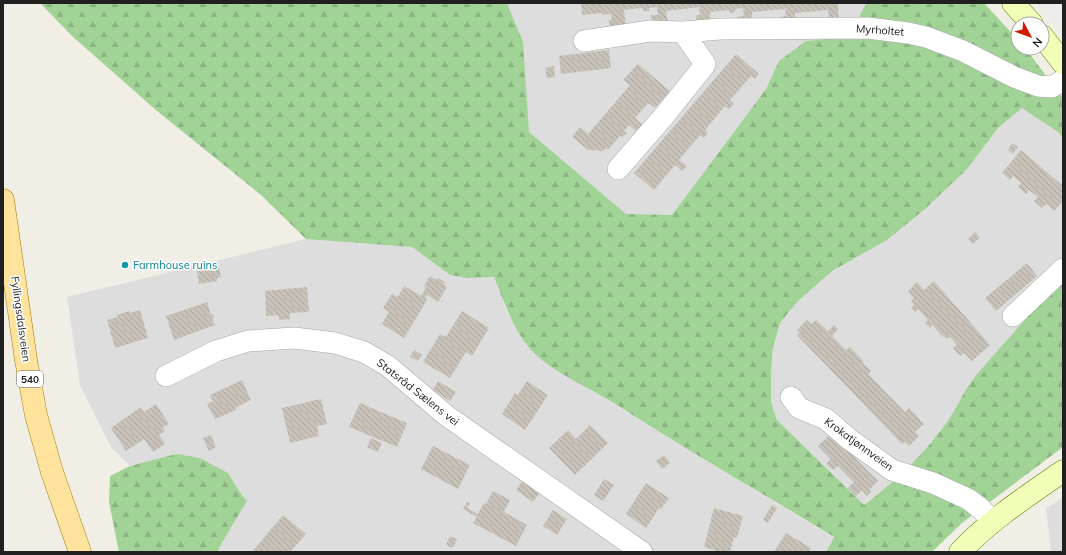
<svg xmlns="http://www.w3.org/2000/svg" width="1066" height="555" viewBox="0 0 1066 555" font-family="Mulish,sans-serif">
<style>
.residential{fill:#dedddd}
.forest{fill:url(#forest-firs)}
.parking{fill:#ececec}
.building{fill:url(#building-back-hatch)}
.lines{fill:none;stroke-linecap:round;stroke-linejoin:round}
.street-casing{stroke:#a7a7a7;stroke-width:22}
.secondary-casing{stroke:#5f7d00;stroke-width:23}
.primary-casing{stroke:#9b7d00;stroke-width:23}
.street{stroke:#fff;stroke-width:21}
.secondary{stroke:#f0feb7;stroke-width:22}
.primary{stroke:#ffe29c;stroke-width:22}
.culture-dot{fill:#0f9aa8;stroke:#fff;stroke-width:1.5}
.labels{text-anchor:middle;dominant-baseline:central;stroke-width:3;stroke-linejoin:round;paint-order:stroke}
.shield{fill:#fff;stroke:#636363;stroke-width:1}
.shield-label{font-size:10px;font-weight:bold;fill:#202020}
.street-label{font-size:11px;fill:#202020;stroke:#fff}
.culture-label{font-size:11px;fill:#0d838f;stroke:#fff;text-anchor:start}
</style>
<defs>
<pattern id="forest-firs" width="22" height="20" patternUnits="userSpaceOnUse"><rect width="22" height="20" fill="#a1d397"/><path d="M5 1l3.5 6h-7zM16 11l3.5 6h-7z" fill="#8ab582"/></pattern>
<pattern id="building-back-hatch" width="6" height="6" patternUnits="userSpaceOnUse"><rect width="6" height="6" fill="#c9c2b8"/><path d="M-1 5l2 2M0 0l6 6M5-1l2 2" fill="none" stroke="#aca69e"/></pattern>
</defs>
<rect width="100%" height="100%" fill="#f1efe5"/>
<path class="residential" d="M507 3H867L862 11 849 37 779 61 766 89 672 215H626L528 132 523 42Z
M1022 107 1058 132 1063 138V274L1049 293 973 380 949 420 925 451 890 485 863 505 777 420 771 402V374L773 347 780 323 797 302 832 271 887 240 968 168 998 128Z
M306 239 412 247 450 275 467 278 494 277 508 314 523 338 534 353 550 366 590 389 648 425 834 538 826 552H218L220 546 247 501 241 494 228 473 176 454 130 466 111 447 80 385 67 297Z
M1063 498V552H1051L1046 508Z"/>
<path class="forest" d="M40 3H507L523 42 529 132 626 214 672 215 766 89 779 61 806 41 849 37 862 11 867 3H984L1018 40V48H1025L1063 98V138L1058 132 1022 108 998 128 968 168 925 209 887 240 832 271 797 302 780 323 773 347 771 374V402L777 420 864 505C896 481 926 453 949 419 958 406 964 390 974 378 1003 343 1036 310 1063 274V447L962 523 932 552H826L834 537C760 492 685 449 612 402 588 387 555 373 535 354 514 333 505 304 494 277L467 278 450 275 412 247 306 239 260 194 157 111 72 36Z
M176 454 200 458 228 473 241 494 247 501 220 546 218 552H119L109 502 110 476 130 466Z"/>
<path class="parking" d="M1036 3H1063V30L1059 27Z"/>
<path class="building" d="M581 3H838L839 25 822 18 829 17 828 10 795 13 796 24 781 26 780 17 786 16 785 9 752 12 753 23 738 25 737 17 744 16 743 8 735 9V12L730 13 729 10 710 12 711 23 697 25 696 15H700L699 7 666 11 668 22 652 24 651 15H658L657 7 649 8 650 11H643L642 8 624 10 626 27 610 29 609 20H612L611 14 602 15V13L582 15Z
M609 50 611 68 561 74 559 56Z
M736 54 759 74 755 79 751 76 730 100 734 104 729 109 725 106 705 130 708 133 704 138 700 135 679 160 687 166 682 171 675 165 654 190 634 173Z
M638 64 670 91 655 108 648 103 635 118 642 124 636 131 629 125 624 131 627 133 622 137 620 136 608 150 605 148 604 151 588 150 572 137 580 127 588 134 630 85 623 80Z
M554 66 555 77 547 78 545 68Z
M1012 143 1018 147 1013 154 1008 150Z
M1021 150 1063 186V201L1054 211 1046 204 1042 208 1034 201 1038 197 1029 190 1026 194 1018 187 1021 183 1013 176 1010 180 1002 173Z
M975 232 980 237 973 244 968 239Z
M1027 263 1037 276 996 311 985 298Z
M215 267V268H219L221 277 217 278V281L199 284 197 271Z
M430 276 437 280 438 278 445 282 443 284 447 287 438 302 427 295 425 298 427 300 404 338 382 324 389 312 383 308 392 294 398 297 404 286 421 296 426 287 424 286Z
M934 281 990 345 972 361 964 353 960 356 953 348 957 345 950 337 947 339 944 336 943 337 932 325 930 328 925 323 928 320 918 309 915 312 911 308 914 305 911 301 914 298 908 291 917 282 924 290Z
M307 287 309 312 290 313V319L279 320 278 315 266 316 265 291Z
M207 302 211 315 213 314 214 318 212 319 215 325 174 340 166 316Z
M140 310 148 338 115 348 107 320 118 317 117 315 129 311 130 313Z
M462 311 489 328 472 356 466 352 450 378 423 362 440 334 446 337Z
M807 320 811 324 816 320 828 331 834 325 838 329 832 336 846 350 850 347 864 362 863 363 871 371 868 374 905 412 909 408 924 424 915 432 919 436 909 446 905 442 902 444 797 335 800 332 797 330Z
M414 350 422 355 418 361 410 357Z
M242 380 251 400 235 408 236 410 215 419 207 404 213 401 210 395Z
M438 381 456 392 450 401 433 390Z
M527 381 548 395 525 430 502 414 515 393 518 395Z
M321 399 327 424 317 426 319 436 290 443 282 408Z
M360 403 407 423 397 447 349 427Z
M156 404 169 424 163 427 165 431 159 435 165 444 153 452 144 439 126 451 111 428 141 407 144 412Z
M590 425 608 443 575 475 549 448 568 430 576 439Z
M831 434 878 481 869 490 871 492 867 496 862 490 856 496 848 488 854 482 838 466 833 470 826 464 831 459 818 446Z
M211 435 216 447 209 451 203 438Z
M371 438 382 443 378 452 367 447Z
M433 446 470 465 458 489 421 469Z
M664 455 670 463 662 469 656 461Z
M524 479 541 491 533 502 516 490Z
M604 479 614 485 603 501 594 495Z
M646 483 669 498 661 509 659 508 646 528 626 514Z
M493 491 510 500 504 512 527 525 516 546 473 523 477 517 463 509 467 502 470 503 467 508 478 514 484 503 486 504Z
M772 505 777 508 768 523 763 520Z
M714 508 743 516 737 538 734 537 730 552H715V550L704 547Z
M553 510 567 519 557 535 543 526Z
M283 515 306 534 290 552H252Z
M786 533 811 548 809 552H774Z
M450 536 457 539 453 548 446 545Z"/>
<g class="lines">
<defs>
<path id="street" d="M584 41 650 31 683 32 720 29 868 28 908 33 926 37 963 51 1014 77 1038 86 1052 87 1063 80
M618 169 664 116 704 66 705 64 683 32
M1013 316 1063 269
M166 376 216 351 248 341 294 338 335 343 364 352 388 366 447 416 642 552
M791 397 799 408 826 419 849 439 892 470 933 483 968 499 980 508 993 521"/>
<path id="secondary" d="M1013 3 1032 24
M1042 36 1063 63
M960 552C990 520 1027 496 1063 471"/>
<path id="primary" d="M3 200 26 360 36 415 52 472 80 552"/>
</defs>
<use href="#street" class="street-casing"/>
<use href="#secondary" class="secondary-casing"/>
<use href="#primary" class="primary-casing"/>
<use href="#street" class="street"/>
<use href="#secondary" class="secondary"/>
<use href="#primary" class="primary"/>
</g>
<circle class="culture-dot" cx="125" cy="265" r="4"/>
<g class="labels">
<rect class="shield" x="17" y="371" width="26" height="16" rx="3"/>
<g class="shield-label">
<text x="30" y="379">540</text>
</g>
<g class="street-label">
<text transform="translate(880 30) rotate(4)">Myrholtet</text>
<text transform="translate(21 319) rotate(82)">Fyllingsdalsveien</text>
<text transform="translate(418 392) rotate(38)">Statsråd Sælens vei</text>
<text transform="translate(859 444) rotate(36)">Krokatjønnveien</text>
</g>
<g class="culture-label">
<text x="133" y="265">Farmhouse ruins</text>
</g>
</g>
<rect width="1066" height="555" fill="none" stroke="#202020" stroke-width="8"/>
<g transform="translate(1030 36) rotate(131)"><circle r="19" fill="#ffffff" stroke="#a6a6a6"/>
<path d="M0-3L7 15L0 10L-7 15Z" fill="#cf1c00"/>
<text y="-6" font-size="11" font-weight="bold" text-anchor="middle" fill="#202020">N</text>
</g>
</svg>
